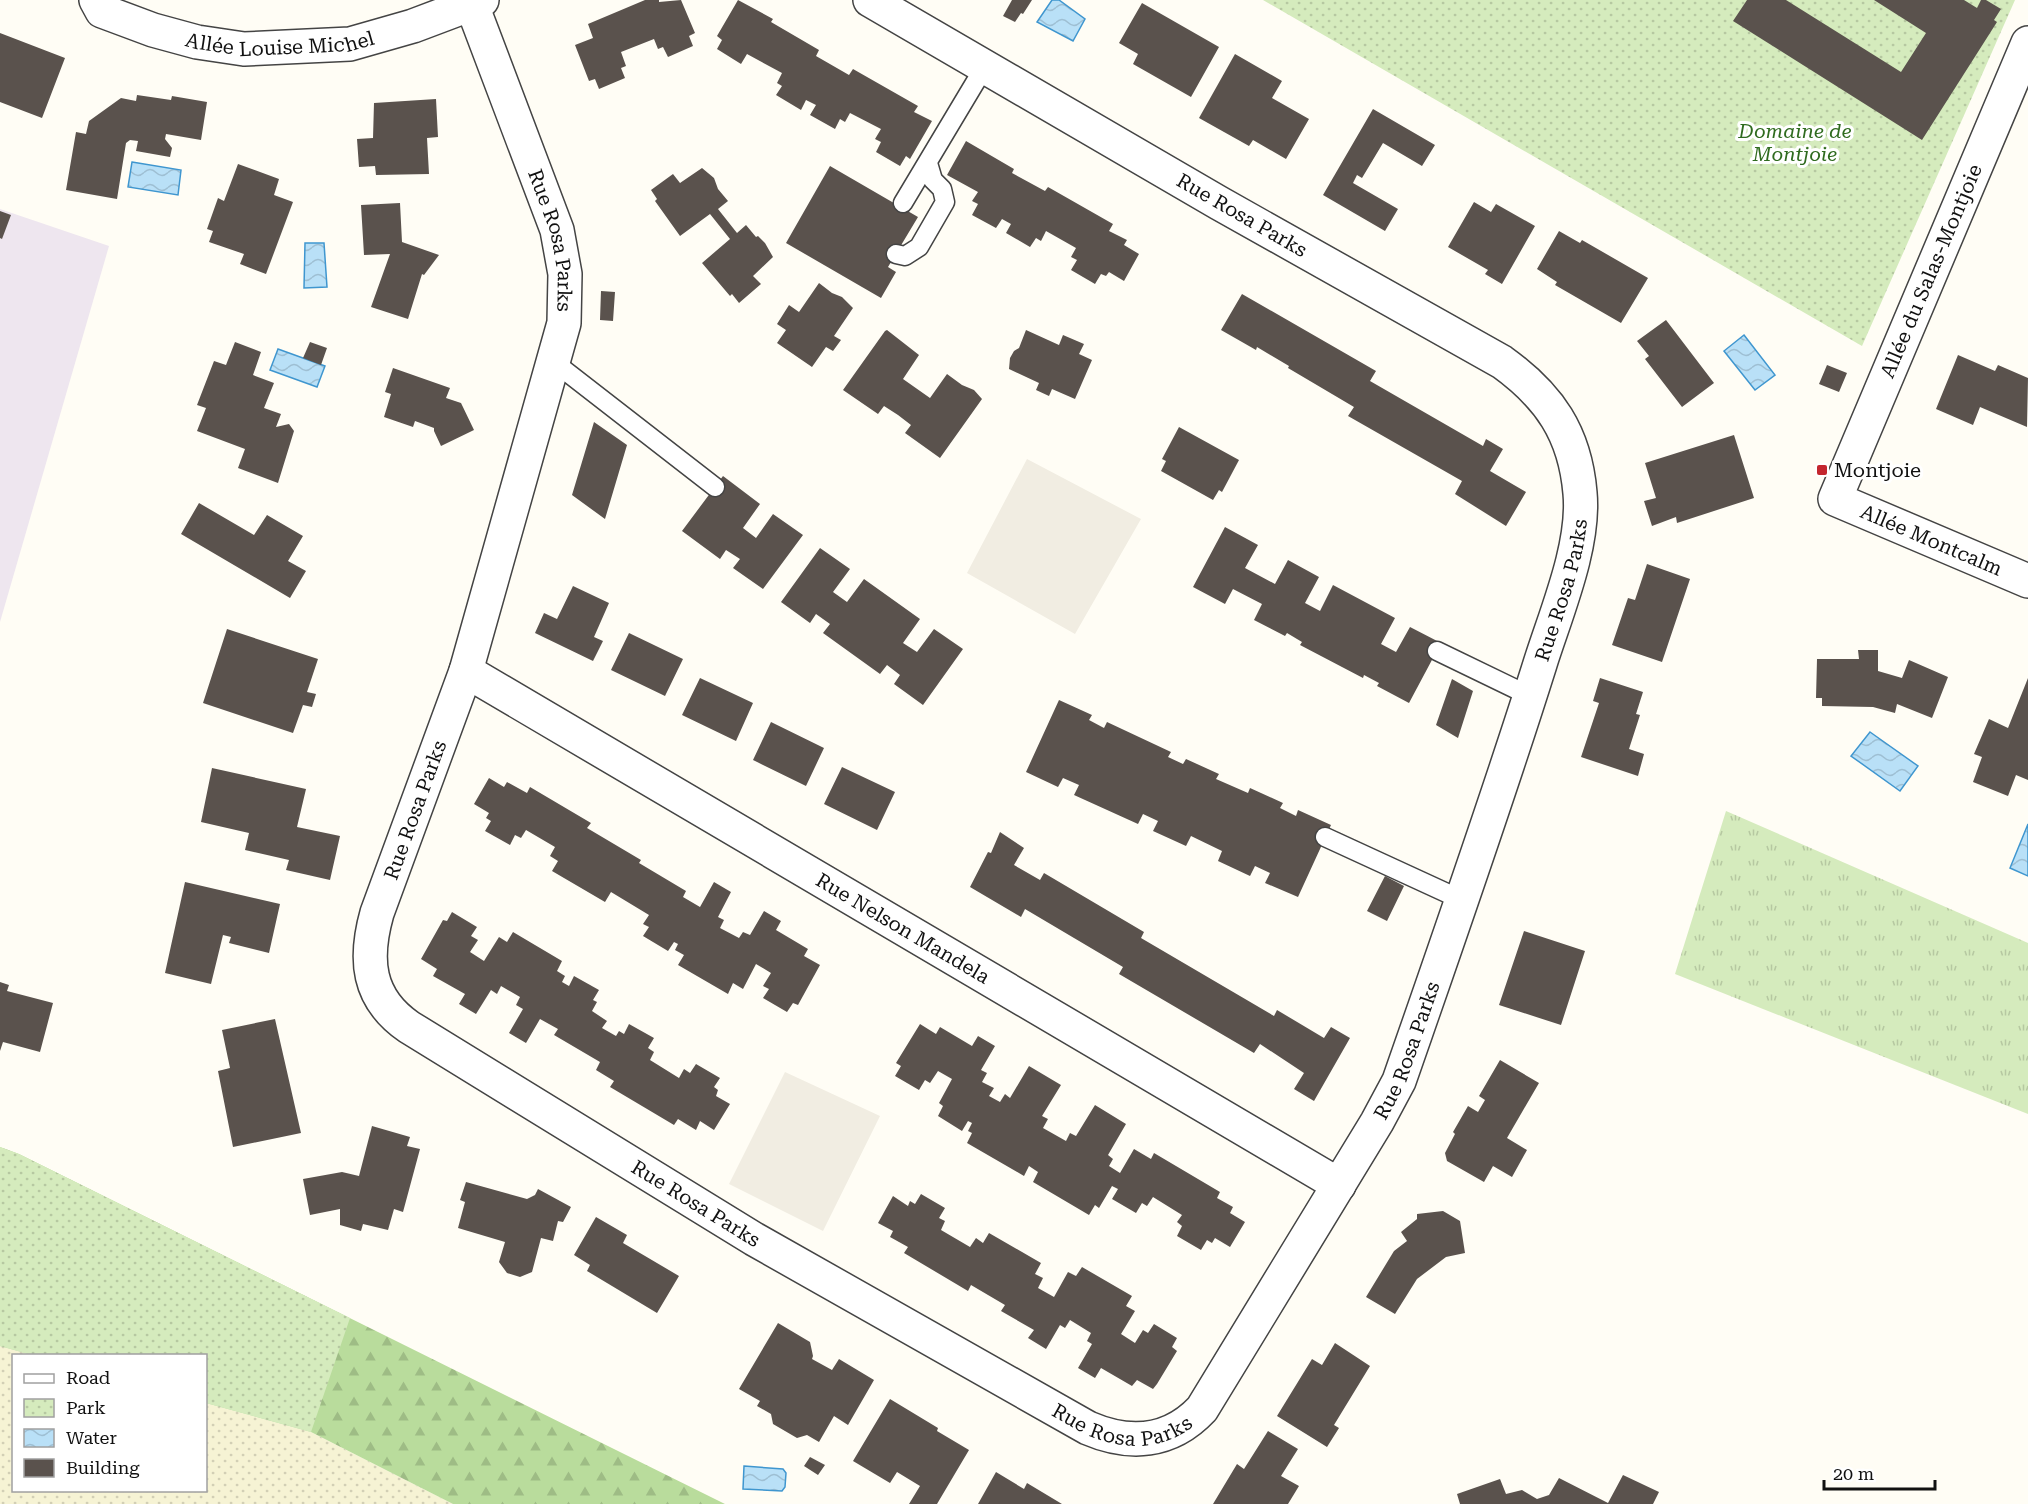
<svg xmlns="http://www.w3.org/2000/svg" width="2028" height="1504" viewBox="0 0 2028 1504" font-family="'Roboto Serif',serif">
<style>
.industrial{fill:#eee6ef}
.farmland{fill:url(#farmland-dots)}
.grass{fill:url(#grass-tufts)}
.forest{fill:url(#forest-firs)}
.park{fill:url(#park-dots)}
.plaza{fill:#f1ede2}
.water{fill:url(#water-waves);stroke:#3f96cf;stroke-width:1.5}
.building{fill:#5a524d}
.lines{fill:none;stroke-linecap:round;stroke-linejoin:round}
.service-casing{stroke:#444;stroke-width:21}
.minor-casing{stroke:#444;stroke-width:36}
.service{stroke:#fff;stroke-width:18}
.minor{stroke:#fff;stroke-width:33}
.poi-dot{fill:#c4262e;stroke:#fff;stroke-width:2}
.labels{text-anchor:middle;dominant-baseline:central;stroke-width:6;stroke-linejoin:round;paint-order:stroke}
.street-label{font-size:20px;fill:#111;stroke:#fff}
.park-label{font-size:20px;font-style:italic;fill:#2f6b1f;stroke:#fff}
.poi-label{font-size:20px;fill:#111;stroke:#fff;text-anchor:start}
</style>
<defs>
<pattern id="farmland-dots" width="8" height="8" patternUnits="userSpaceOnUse" patternTransform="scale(1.5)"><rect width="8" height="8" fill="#f6f3d4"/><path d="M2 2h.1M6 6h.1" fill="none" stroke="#d2cfb5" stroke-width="1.8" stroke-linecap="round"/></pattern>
<pattern id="grass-tufts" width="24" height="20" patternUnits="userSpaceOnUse" patternTransform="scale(1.5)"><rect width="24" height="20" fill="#d5ebbd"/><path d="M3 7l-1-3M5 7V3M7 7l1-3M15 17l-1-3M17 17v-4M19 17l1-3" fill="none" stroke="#b6c8a1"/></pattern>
<pattern id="forest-firs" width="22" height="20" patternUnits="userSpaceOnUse" patternTransform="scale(1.5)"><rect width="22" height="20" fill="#b9dc9c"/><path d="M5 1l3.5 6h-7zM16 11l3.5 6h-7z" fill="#9ebc85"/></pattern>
<pattern id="park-dots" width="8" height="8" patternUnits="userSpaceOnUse" patternTransform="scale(1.5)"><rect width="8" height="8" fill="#d5ebbd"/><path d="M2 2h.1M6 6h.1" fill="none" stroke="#b6c8a1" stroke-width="1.8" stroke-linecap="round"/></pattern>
<pattern id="water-waves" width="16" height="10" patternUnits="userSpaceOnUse" patternTransform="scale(1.5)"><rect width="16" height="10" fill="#b9e0f7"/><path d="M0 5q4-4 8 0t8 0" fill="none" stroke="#9ebfd3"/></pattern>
</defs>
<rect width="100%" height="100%" fill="#fffdf5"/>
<path class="industrial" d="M0 209 109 246 0 622Z"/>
<path class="farmland" d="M0 1346 32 1355 14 1356V1490H206V1403L311 1432 453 1504H0Z"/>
<path class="grass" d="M1726 811 2028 943V1114L1675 974Z"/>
<path class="forest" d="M0 1147 19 1154 725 1504H453L311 1432 206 1403V1356L32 1355 0 1346Z"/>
<path class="park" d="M1263 0H2015L1862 346Z
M0 1147 19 1154 350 1318 311 1432 206 1403V1356L32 1355 0 1346Z"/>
<path class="plaza" d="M1027 459 1141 519 1075 634 967 573Z
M785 1072 880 1116 823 1231 729 1184Z"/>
<path class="water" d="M1052 0H1059L1085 19 1073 41 1037 22Z
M132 162 181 170 178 195 128 187Z
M305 243H324L327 287 304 288Z
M1744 335 1775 375 1755 390 1724 351Z
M278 349 325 366 317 387 270 370Z
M1870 732 1918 766 1900 791 1851 756Z
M2028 824V876L2010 868Z
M744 1466 783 1469 786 1473 785 1487 782 1491 743 1489Z"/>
<path class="building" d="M645 0H659V2L681 0 695 33 689 36 693 46 668 57 663 47 658 49 654 39 621 52 626 66 621 68 625 78 599 89 595 79 589 81 575 45 593 38 588 24Z
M738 0 773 19 771 22 819 50 816 56 849 75 853 69 918 106 914 112 932 121 910 159 906 156 900 166 876 152 881 142 875 139 881 129 850 113 845 122 840 119 835 129 810 115 816 105 806 100 801 110 776 95 782 86 777 83 782 73 747 54 741 64 717 49 722 40 717 36Z
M1012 0H1032L1023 14 1021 13 1015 22 1003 16Z
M1747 0H1786L1901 72 1926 33 1874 0H1964L1977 8 1981 0H1986L2001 9 1994 20 1997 22 1922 140 1733 21Z
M1142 3 1219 47 1191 97 1133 64 1138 54 1119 43Z
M0 33 65 58 42 118 0 102Z
M1235 54 1282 81 1272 98 1309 119 1286 159 1253 140 1249 146 1199 118Z
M137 95 171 100 172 96 207 102 201 140 166 134 165 139 172 148 170 157 136 151 138 141 130 140 126 143 117 199 66 190 76 132 86 134 89 121 121 98 136 101Z
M436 99 438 137 427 138 429 174 376 175 375 166 359 167 357 139 373 138 374 103Z
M1373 109 1435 145 1422 166 1383 143 1362 178 1357 175 1353 183 1398 209 1385 231 1323 195Z
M966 141 1014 169 1012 173 1045 191 1048 187 1113 224 1109 231 1127 240 1124 245 1139 254 1124 281 1109 272 1106 276 1101 274 1095 284 1071 270 1077 260 1071 257 1076 248 1046 231 1041 241 1036 238 1030 247 1006 233 1011 224 1002 219 996 228 972 215 978 204 972 201 978 192 947 175Z
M238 164 279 179 274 195 293 202 266 274 240 264 244 254 209 242 213 231 207 229 218 198 224 201Z
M830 166 918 217 888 267 896 272 881 298 786 243Z
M702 168 714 178 718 189 728 201 718 209 737 233 746 225 756 237 758 236 765 243 773 257 753 276 761 284 739 303 732 294 730 296 702 263 730 239 710 214 680 236 655 201 657 199 651 190 673 174 680 183Z
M1474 202 1491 212 1496 204 1535 226 1502 284 1485 274 1488 270 1448 247Z
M400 203 402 242 439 255 424 275 422 274 408 319 371 307 390 254 364 255 361 205Z
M0 211 11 215 2 239 0 238Z
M1559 231 1580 243 1582 240 1648 278 1621 323 1555 285 1557 282 1537 269Z
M819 283 832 293 842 297 853 308 834 336 841 340 833 351 826 347 812 367 777 343 786 330 777 324 789 305 799 312Z
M601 291 615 292 613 321 600 320Z
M1242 294 1376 371 1370 381 1483 446 1486 439 1503 449 1490 471 1526 492 1506 526 1455 494 1462 481 1348 416 1354 407 1288 368 1289 366 1257 347 1256 350 1221 330Z
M1666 320 1714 383 1682 407 1645 359 1649 356 1637 341Z
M887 330 919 355 903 379 930 398 947 374 962 385 974 390 982 399 940 458 905 433 911 425 898 415 884 406 878 414 843 390 885 331Z
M1026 330 1059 345 1063 335 1084 344 1079 354 1092 360 1075 399 1052 389 1049 396 1036 390 1039 383 1009 369 1010 358 1014 351 1019 348Z
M235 342 261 352 253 375 274 383 264 408 281 414 276 427 289 424 294 431 278 483 238 468 245 449 197 431 206 408 197 405 214 361 226 365Z
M310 342 327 348 321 365 303 358Z
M1958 355 1995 371 1998 365 2028 378 2027 427 1980 407 1973 425 1936 409Z
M1827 365 1847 373 1839 392 1819 384Z
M393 368 450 388 446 398 461 403 474 430 441 446 434 431V428L415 421 413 427 384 417 391 394 385 392Z
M594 422 627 445 605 519 572 495Z
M1179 427 1239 460 1222 492 1219 490 1213 500 1161 471 1166 461 1162 459Z
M1734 435 1754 498 1677 523 1676 517 1652 526 1644 501 1656 498 1645 463Z
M723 476 760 504 743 528 756 538 773 514 803 535 763 589 733 568 740 559 726 550 720 559 682 531Z
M199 503 254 535 267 515 303 536 288 561 306 571 290 598 181 534Z
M1225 527 1258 545 1245 568 1275 584 1288 560 1319 577 1305 603 1320 611 1333 585 1395 618 1381 644 1396 652 1410 627 1441 643 1409 703 1377 686 1379 683 1364 675 1363 678 1300 645 1302 642 1287 633 1285 636 1254 620 1262 604 1233 589 1225 604 1193 587Z
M820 548 850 569 833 592 847 602 864 579 920 619 903 643 917 652 934 629 963 649 923 705 894 684 900 675 887 665 880 674 823 633 830 624 816 614 810 623 781 602Z
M1647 564 1690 579 1662 662 1612 645 1628 598 1635 600Z
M573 586 609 603 594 637 603 641 593 661 535 633 544 613 557 619Z
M227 629 318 659 307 692 316 694 312 707 303 705 293 733 203 703Z
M629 633 683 659 665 696 611 670Z
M1858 650H1878V671L1902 678 1909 660 1948 677 1932 718 1897 704 1895 713 1873 707 1822 706V698H1816L1817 659H1859Z
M700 678 753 703 736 741 682 715Z
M1600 678 1643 692 1636 714 1640 715 1629 749 1644 754 1638 776 1581 757 1599 703 1593 701Z
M2028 678V780L2016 775 2008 796 1973 782 1982 757 1974 754 1989 719 2008 728Z
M1452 679 1473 691 1458 738 1436 725Z
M1059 700 1092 715 1089 720 1104 728 1107 722 1171 752 1168 757 1183 764 1186 759 1219 774 1216 779 1248 793 1250 788 1283 803 1280 808 1296 816 1298 810 1331 825 1298 897 1265 883 1270 873 1255 866 1250 876 1218 861 1222 851 1191 836 1186 846 1153 831 1158 821 1143 814 1138 824 1074 795 1079 785 1063 778 1058 787 1026 772Z
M771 722 824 748 806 786 753 760Z
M842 767 895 792 877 830 824 804Z
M212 768 306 789 297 827 340 836 330 880 286 870 289 860 245 850 249 833 201 822Z
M489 778 504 787 507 782 527 793 530 787 591 823 587 828 641 860 639 863 686 891 683 897 700 907 714 882 731 892 718 917 724 920 720 928 739 938 743 932 750 935 764 911 781 921 776 930 808 949 804 956 820 965 798 1005 793 1003 787 1012 763 998 769 989 763 986 771 973 756 964 743 989 733 983 728 994 678 965 684 955 675 950 678 944 674 942 668 951 643 936 649 927 643 924 649 915 611 892 605 902 552 871 558 861 550 856 555 847 526 830 521 838 515 835 510 845 485 831 491 821 486 818 489 813 474 804Z
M1000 832 1024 848 1014 865 1040 880 1044 873 1144 932 1141 938 1274 1016 1277 1010 1324 1038 1331 1027 1350 1038 1314 1101 1294 1089 1304 1073 1260 1044 1254 1053 1119 974 1123 967 1025 909 1021 917 970 887 988 852 991 853Z
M1385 876 1404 886 1387 921 1367 911Z
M185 882 280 904 269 953 229 943 231 937 223 935 211 984 165 973Z
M452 912 477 927 471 936 478 940 470 952 484 961 499 937 507 942 513 932 562 961 557 971 565 976 562 982 569 986 574 976 599 990 593 1000 597 1002 592 1011 607 1021 602 1028 616 1036 619 1031 624 1034 629 1024 654 1038 648 1048 654 1052 650 1060 679 1078 684 1069 690 1073 696 1064 720 1078 714 1087 718 1090 716 1096 730 1104 714 1130 700 1121 696 1130 678 1119 674 1125 610 1087 614 1081 596 1070 600 1062 554 1035 558 1029 540 1019 526 1043 509 1033 523 1009 516 1005 520 997 501 986 497 994 491 990 476 1014 459 1004 465 994 433 976 437 969 421 959 443 920 447 921Z
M1524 931 1585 951 1561 1025 1499 1005Z
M0 982 9 985 7 991 53 1003 40 1052 3 1042 0 1051Z
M275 1019 301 1133 233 1147 218 1071 230 1068 222 1030Z
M920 1024 936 1034 940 1027 972 1046 978 1036 995 1046 981 1070 987 1073 982 1082 994 1088 989 1096 1000 1102 1005 1094 1010 1098 1029 1066 1061 1085 1042 1116 1048 1119 1043 1128 1066 1141 1070 1133 1076 1136 1095 1105 1126 1124 1108 1155 1113 1159 1109 1166 1120 1173 1134 1149 1151 1159 1154 1153 1220 1192 1217 1198 1233 1207 1230 1213 1245 1222 1230 1247 1215 1238 1212 1243 1207 1240 1201 1250 1177 1236 1182 1226 1177 1222 1182 1215 1153 1197 1147 1206 1142 1203 1136 1213 1112 1199 1118 1189 1112 1186 1099 1208 1095 1205 1089 1215 1033 1182 1038 1172 1029 1166 1024 1176 967 1143 972 1133 968 1131 972 1123 968 1121 962 1131 938 1116 943 1106 939 1103 952 1079 938 1071 930 1083 925 1080 919 1090 895 1076 901 1066 896 1063Z
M1500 1060 1539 1083 1507 1138 1527 1150 1512 1177 1493 1166 1484 1182 1447 1161 1445 1153 1455 1134 1453 1132 1468 1106 1478 1112 1485 1100 1479 1096Z
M372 1126 410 1137 407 1146 420 1149 403 1212 394 1209 388 1230 363 1224 361 1231 340 1225V1209L310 1215 303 1179 342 1172 359 1176Z
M466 1182 527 1199 535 1195 538 1189 571 1207 563 1222 558 1221 553 1241 541 1238 532 1272 520 1277 507 1273 499 1262 505 1242 458 1228 465 1202 460 1200Z
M921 1194 945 1208 939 1218 945 1221 941 1230 970 1247 976 1238 983 1243 989 1233 1041 1263 1035 1274 1043 1278 1038 1288 1054 1297 1068 1272 1076 1276 1082 1267 1132 1296 1126 1306 1135 1311 1121 1334 1135 1343 1143 1330 1148 1333 1154 1324 1177 1338 1172 1347 1177 1351 1157 1384 1153 1389 1137 1380 1132 1386 1101 1368 1095 1378 1078 1368 1092 1344 1087 1341 1091 1333 1070 1320 1065 1328 1060 1325 1046 1349 1028 1338 1034 1330 1001 1311 1005 1305 971 1285 968 1291 904 1253 908 1247 890 1237 893 1231 878 1223 893 1196 908 1206 910 1201 915 1204Z
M1443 1211 1460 1221 1465 1253 1446 1257 1417 1279 1395 1314 1366 1297 1394 1251 1407 1241 1401 1232 1417 1219V1214Z
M596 1217 627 1235 623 1243 679 1276 657 1313 587 1271 590 1265 574 1255Z
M778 1323 810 1342 813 1356 812 1359 832 1370 839 1359 874 1380 848 1425 834 1416 819 1442 807 1435 797 1438 773 1424 771 1414 757 1406 760 1401 739 1389Z
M1335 1343 1370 1366 1334 1425 1339 1428 1327 1447 1277 1416 1312 1359 1322 1365Z
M890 1399 938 1428 937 1431 969 1450 937 1504H909L920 1486 897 1472 890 1483 853 1461Z
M1268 1431 1298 1449 1281 1476 1299 1486 1288 1504H1213L1237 1464 1244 1469Z
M810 1457 825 1465 818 1475 804 1466Z
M996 1472 1024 1489 1027 1483 1062 1504H978Z
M1623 1475 1659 1492 1653 1504H1460L1457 1494 1500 1479 1506 1494 1522 1490 1537 1499 1549 1495 1559 1478 1608 1503Z"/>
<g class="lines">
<defs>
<path id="service" d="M903 203 985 66
M896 254 905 256 919 247 945 202 942 189 933 180 928 163
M554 362 715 487
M1437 651 1530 696
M1325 837 1462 900"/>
<g id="minor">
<path id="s1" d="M96 0 102 11 153 30 197 42 244 49 350 44 413 26 482 0"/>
<path id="s2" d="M470 0 557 230 565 274 564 323 466 671 377 913C364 959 367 998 409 1027L754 1239 1088 1428C1130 1446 1170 1443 1202 1409L1377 1122 1399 1081C1447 943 1496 804 1540 664 1556 613 1585 546 1580 493 1575 433 1549 396 1502 362L1219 203 870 0"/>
<path id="s3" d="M2028 43 1835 499 2028 581"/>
<path id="s4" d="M466 671 1339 1185"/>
</g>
</defs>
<use href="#service" class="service-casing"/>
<use href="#minor" class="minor-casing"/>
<use href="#service" class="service"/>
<use href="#minor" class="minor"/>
</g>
<rect class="poi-dot" x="1816" y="464" width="12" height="12" rx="3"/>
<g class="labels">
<g class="street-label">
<text stroke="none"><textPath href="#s1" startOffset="196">Allée Louise Michel</textPath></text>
<text transform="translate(1242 215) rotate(30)">Rue Rosa Parks</text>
<text stroke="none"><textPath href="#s2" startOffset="255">Rue Rosa Parks</textPath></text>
<text transform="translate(1931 271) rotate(-67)">Allée du Salas-Montjoie</text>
<text stroke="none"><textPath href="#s3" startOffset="600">Allée Montcalm</textPath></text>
<text stroke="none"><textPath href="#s2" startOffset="2900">Rue Rosa Parks</textPath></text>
<text transform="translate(415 810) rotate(-70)">Rue Rosa Parks</text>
<text stroke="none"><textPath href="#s4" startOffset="507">Rue Nelson Mandela</textPath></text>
<text stroke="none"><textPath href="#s2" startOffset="2414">Rue Rosa Parks</textPath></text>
<text stroke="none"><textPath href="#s2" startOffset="1424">Rue Rosa Parks</textPath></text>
<text stroke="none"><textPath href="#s2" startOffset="1910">Rue Rosa Parks</textPath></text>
</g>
<g class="park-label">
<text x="1795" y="131">Domaine de<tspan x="1795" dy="23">Montjoie</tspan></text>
</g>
<g class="poi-label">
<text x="1834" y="470">Montjoie</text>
</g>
</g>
<rect x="12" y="1354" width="195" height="138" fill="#ffffff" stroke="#a0a0a0" stroke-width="1.5"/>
<rect x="24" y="1374" width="30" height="9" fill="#ffffff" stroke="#a0a0a0" stroke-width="1.5"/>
<text x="66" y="1384" font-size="18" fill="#111111">Road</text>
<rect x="24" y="1399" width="30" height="18" fill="url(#park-dots)" stroke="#a0a0a0" stroke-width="1.5"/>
<text x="66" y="1414" font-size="18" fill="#111111">Park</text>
<rect x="24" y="1429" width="30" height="18" fill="url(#water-waves)" stroke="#a0a0a0" stroke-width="1.5"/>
<text x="66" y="1444" font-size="18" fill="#111111">Water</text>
<rect x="24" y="1459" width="30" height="18" fill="#5a524d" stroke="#a0a0a0" stroke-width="1.5"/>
<text x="66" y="1474" font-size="18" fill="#111111">Building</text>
<path d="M1824 1480v9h111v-9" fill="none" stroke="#111111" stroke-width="3"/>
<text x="1833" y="1480" font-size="18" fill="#111111" stroke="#ffffff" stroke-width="4.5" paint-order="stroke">20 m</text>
</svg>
